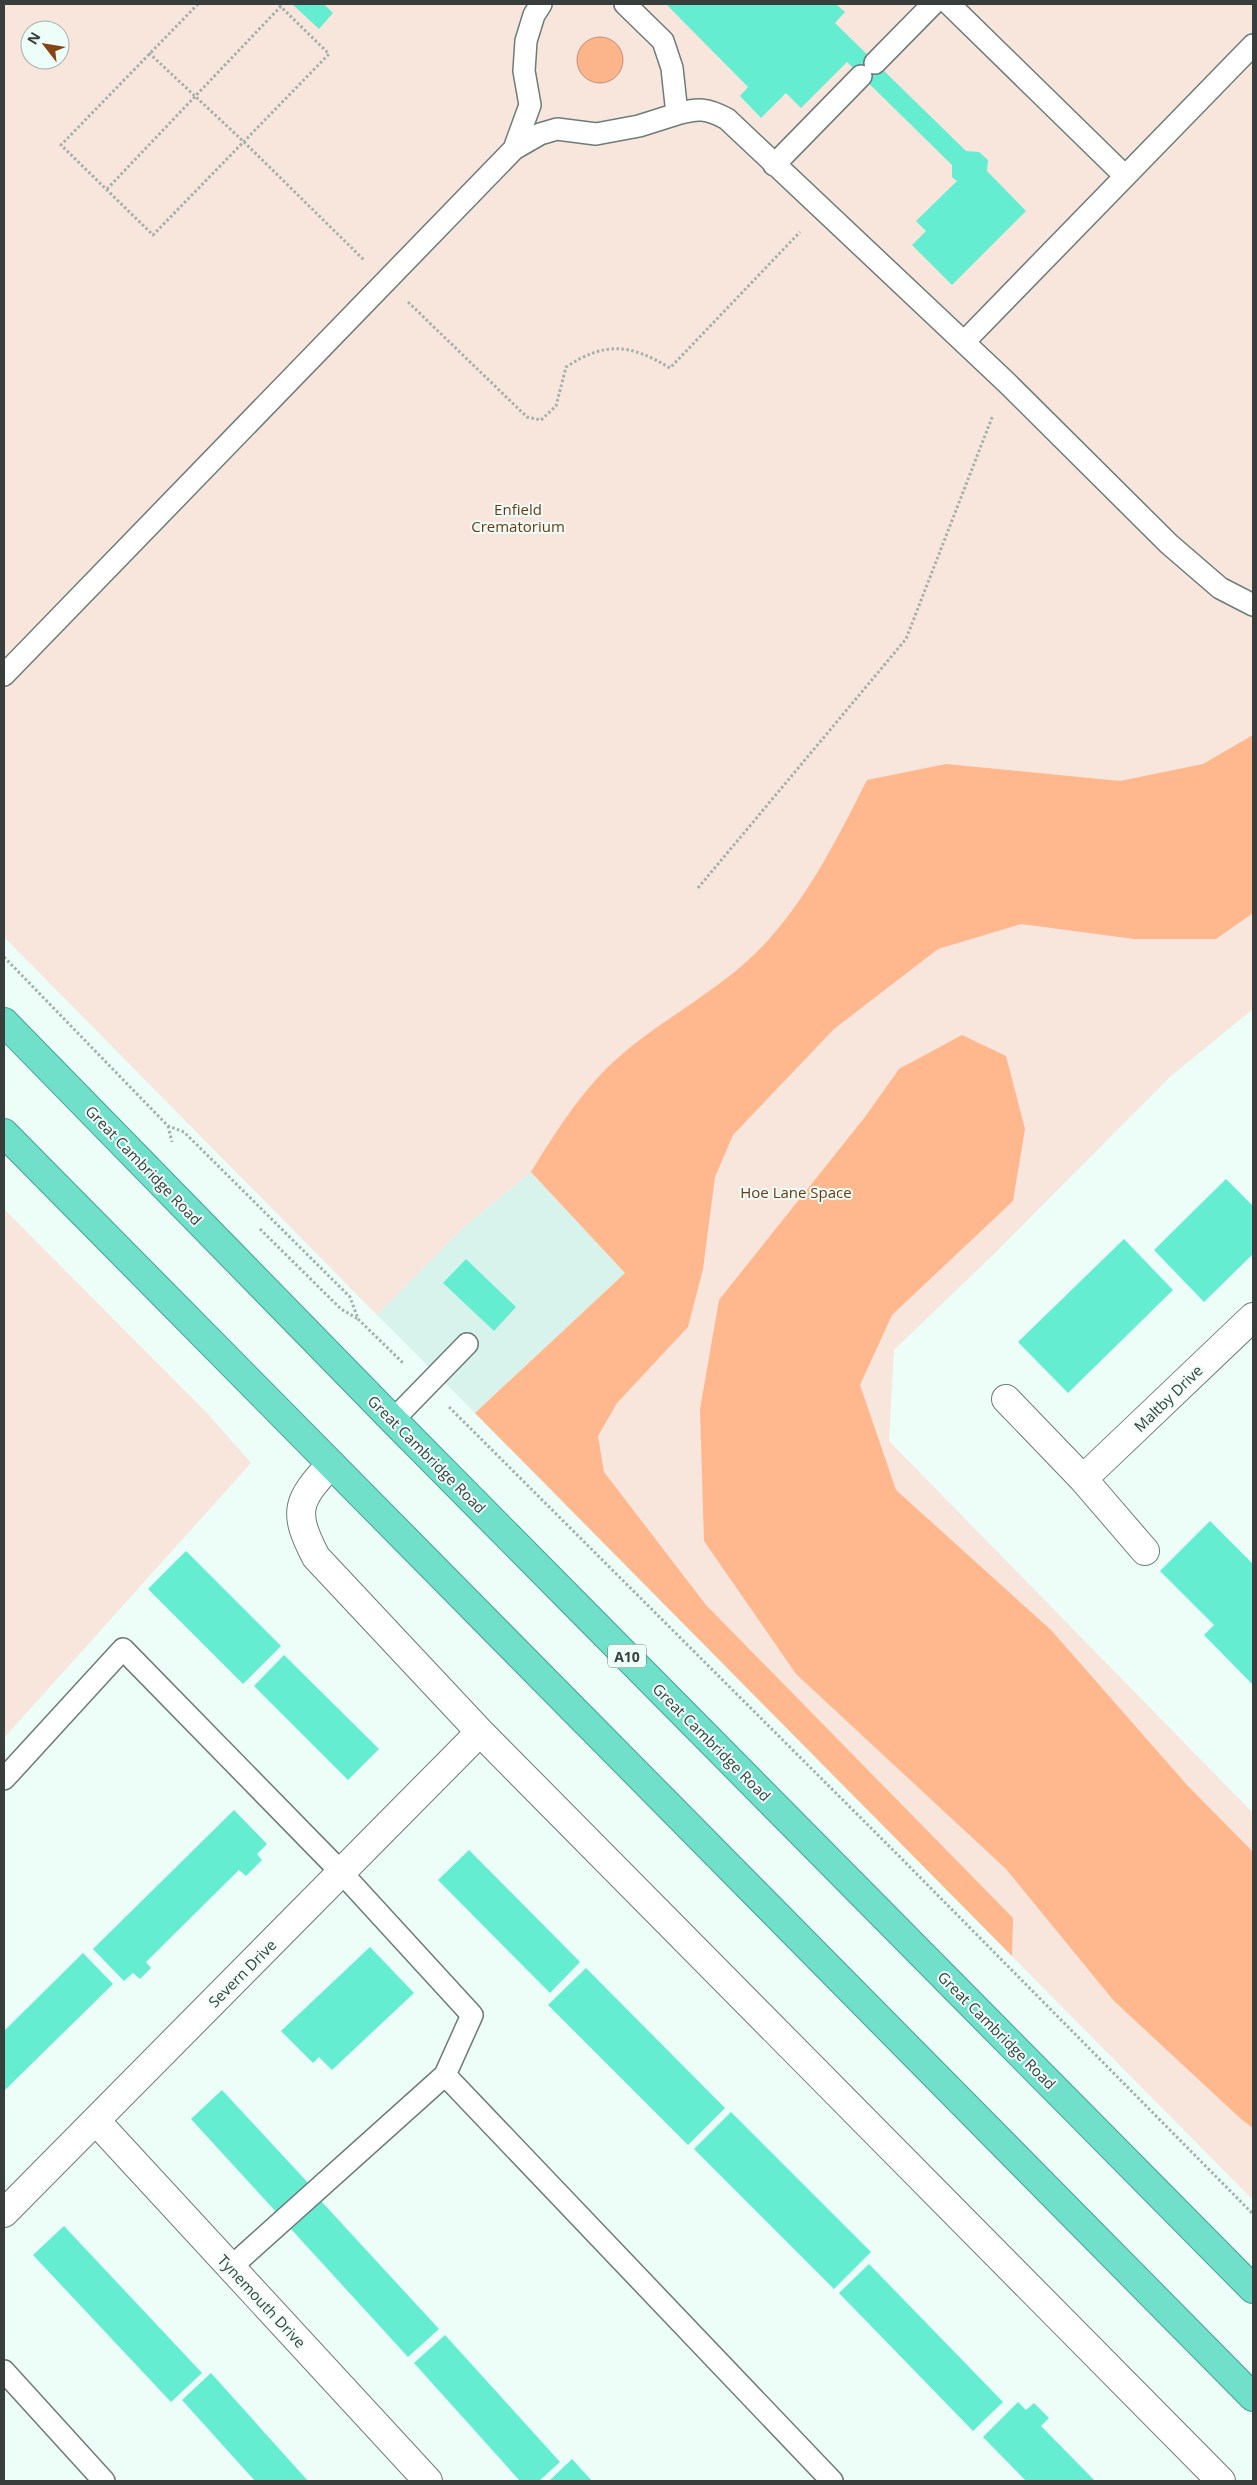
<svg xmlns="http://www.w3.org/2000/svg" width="1257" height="2485" viewBox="0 0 1257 2485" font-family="'Open Sans',sans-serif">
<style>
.built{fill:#d8f2ec}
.green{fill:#f8e6dc;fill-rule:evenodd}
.forest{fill:#ffb78e}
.water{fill:#fcb48b;stroke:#c19173}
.building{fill:#65edd2}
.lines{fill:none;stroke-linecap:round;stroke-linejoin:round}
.service-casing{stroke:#6c7c78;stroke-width:24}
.minor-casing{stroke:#6c7c78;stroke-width:30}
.trunk-casing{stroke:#45a290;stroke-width:30}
.path{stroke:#a3b0ad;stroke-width:3;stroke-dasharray:2.5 2.5;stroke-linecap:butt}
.service{stroke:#fff;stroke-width:21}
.minor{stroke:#fff;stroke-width:28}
.trunk{stroke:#70e0cb;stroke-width:28}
.labels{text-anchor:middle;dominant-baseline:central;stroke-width:4;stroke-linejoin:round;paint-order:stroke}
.shield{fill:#edfef9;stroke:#6e7875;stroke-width:1}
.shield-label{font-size:14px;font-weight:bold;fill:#373e3c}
.park-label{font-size:15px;fill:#6f3711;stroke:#edfef9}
.street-label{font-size:15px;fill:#373e3c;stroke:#edfef9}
</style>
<rect width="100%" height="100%" fill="#edfef9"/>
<path class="built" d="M531 1172 625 1273 475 1413 377 1315 465 1226Z"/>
<path class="green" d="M4 4H1253V1009L1171 1076 991 1257 894 1350 889 1441 1253 1813V2200L475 1413 625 1273 531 1172 465 1226 377 1315 4 937ZM30 30H60V60H30Z
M4 1209 207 1413 251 1463 4 1738Z"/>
<path class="forest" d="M1253 735V913L1216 939H1134L1021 924 938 949 834 1029 733 1135 715 1177 703 1269 688 1327 617 1403 598 1436 604 1472 706 1605 1013 1918 1012 1956 475 1413 625 1273 531 1172C553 1136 577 1098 607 1068 657 1019 724 991 770 938 811 892 839 835 867 780L946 764 1120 781 1203 764Z
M962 1035 1006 1056 1025 1129 1013 1201 892 1315 860 1385 896 1490 1051 1630 1187 1785 1253 1852V2128L1241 2119 1114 2001 1006 1869 796 1674 704 1541 700 1409 719 1300 865 1117 899 1069Z"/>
<path class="water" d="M577 60a23 23 0 1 1 46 0a23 23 0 1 1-46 0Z"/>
<path class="building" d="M292 4H324L333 13 319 29Z
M666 4H836L845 12 835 23 966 151 979 152 988 160 987 171 1026 211 952 285 912 245 926 231 916 221 957 181 952 177V165L847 62 801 108 786 93 761 118 740 96 748 87Z
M1226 1179 1253 1206V1254L1204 1302 1154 1250Z
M1124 1239 1173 1290 1068 1393 1018 1342Z
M466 1259 516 1307 494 1331 443 1283Z
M1210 1521 1253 1564V1685L1204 1635 1214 1625 1160 1571Z
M186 1551 281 1646 243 1684 148 1589Z
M284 1655 379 1749 348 1780 254 1686Z
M234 1810 267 1844 257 1854 262 1860 246 1876 239 1870 146 1962 151 1968 140 1979 133 1973 124 1981 93 1949Z
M469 1850 580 1962 550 1993 438 1880Z
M370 1947 414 1993 332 2070 319 2057 313 2063 281 2031Z
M83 1953 113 1984 4 2091V2031Z
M586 1968 725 2108 688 2145 548 2005Z
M222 2090 310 2185 278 2214 191 2119Z
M731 2112 871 2252 834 2289 694 2149Z
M321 2201 439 2329 408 2357 291 2229Z
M64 2226 202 2373 171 2402 33 2255Z
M869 2264 1003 2402 973 2431 839 2293Z
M445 2335 560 2462 539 2481H520L414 2363Z
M211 2373 308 2481H255L182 2400Z
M1018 2402 1026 2410 1034 2403 1049 2418 1041 2426 1095 2481H1026L983 2437Z
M572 2459 592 2481H549Z"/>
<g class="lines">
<defs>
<path id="service" d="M949 4 1125 176
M875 63 933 4
M677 114C698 108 707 108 727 119L1006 382 1169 544 1220 588 1253 605
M514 149 530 105 524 71 526 41 534 15 541 4
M774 165 861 76
M964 342 1253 45
M4 675 514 149 540 134 557 129 596 134 639 126 677 114 672 68 663 41 625 4
M393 1420 467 1344
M4 1779 123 1649 341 1872 472 2015 445 2075 231 2267
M445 2075 832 2481
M4 2371 104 2481"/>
<path id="minor" d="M1006 1399 1083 1479 1145 1551
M331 1464C297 1501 292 1511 316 1557L480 1732 1221 2481
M1083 1479 1253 1317
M96 2121 428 2481
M4 2213 480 1732"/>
<path id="trunk" d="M4 1022 393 1420 1253 2289
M4 1133 1253 2397"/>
</defs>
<use href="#service" class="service-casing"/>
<use href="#minor" class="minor-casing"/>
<use href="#trunk" class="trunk-casing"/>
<path class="path" d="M198 4 61 145 153 235 329 54 278 4
M149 53 243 141 364 260
M107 189 283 4
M408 302 527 417 541 420 556 406 566 367C606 341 630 344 670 368L800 232
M698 888 906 639 993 415
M4 957 168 1126 184 1132 350 1297 358 1319 403 1363
M168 1126 172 1142
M260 1229 341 1309 358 1319
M449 1407 894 1851 1253 2214"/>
<use href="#service" class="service"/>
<use href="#minor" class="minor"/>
<use href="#trunk" class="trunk"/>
</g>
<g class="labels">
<rect class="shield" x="608" y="1644.5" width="38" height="23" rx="4"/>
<g class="shield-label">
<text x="627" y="1656">A10</text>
</g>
<g class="park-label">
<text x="518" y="509">Enfield<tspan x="518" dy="17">Crematorium</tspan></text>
<text x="796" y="1192">Hoe Lane Space</text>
</g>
<g class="street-label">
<text transform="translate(144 1165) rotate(46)">Great Cambridge Road</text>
<text transform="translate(1168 1398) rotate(-44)">Maltby Drive</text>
<text transform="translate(427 1454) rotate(45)">Great Cambridge Road</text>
<text transform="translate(712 1742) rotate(45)">Great Cambridge Road</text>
<text transform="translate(242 1973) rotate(-45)">Severn Drive</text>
<text transform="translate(997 2030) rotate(45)">Great Cambridge Road</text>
<text transform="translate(262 2301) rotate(47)">Tynemouth Drive</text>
</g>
</g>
<rect width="1257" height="2485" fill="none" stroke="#373e3c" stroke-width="10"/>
<g transform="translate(45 45) rotate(301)"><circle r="24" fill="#edfef9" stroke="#a4b1ad"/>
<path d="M0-4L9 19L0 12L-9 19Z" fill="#864314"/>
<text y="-8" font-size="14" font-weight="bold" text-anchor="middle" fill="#373e3c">N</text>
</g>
</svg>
